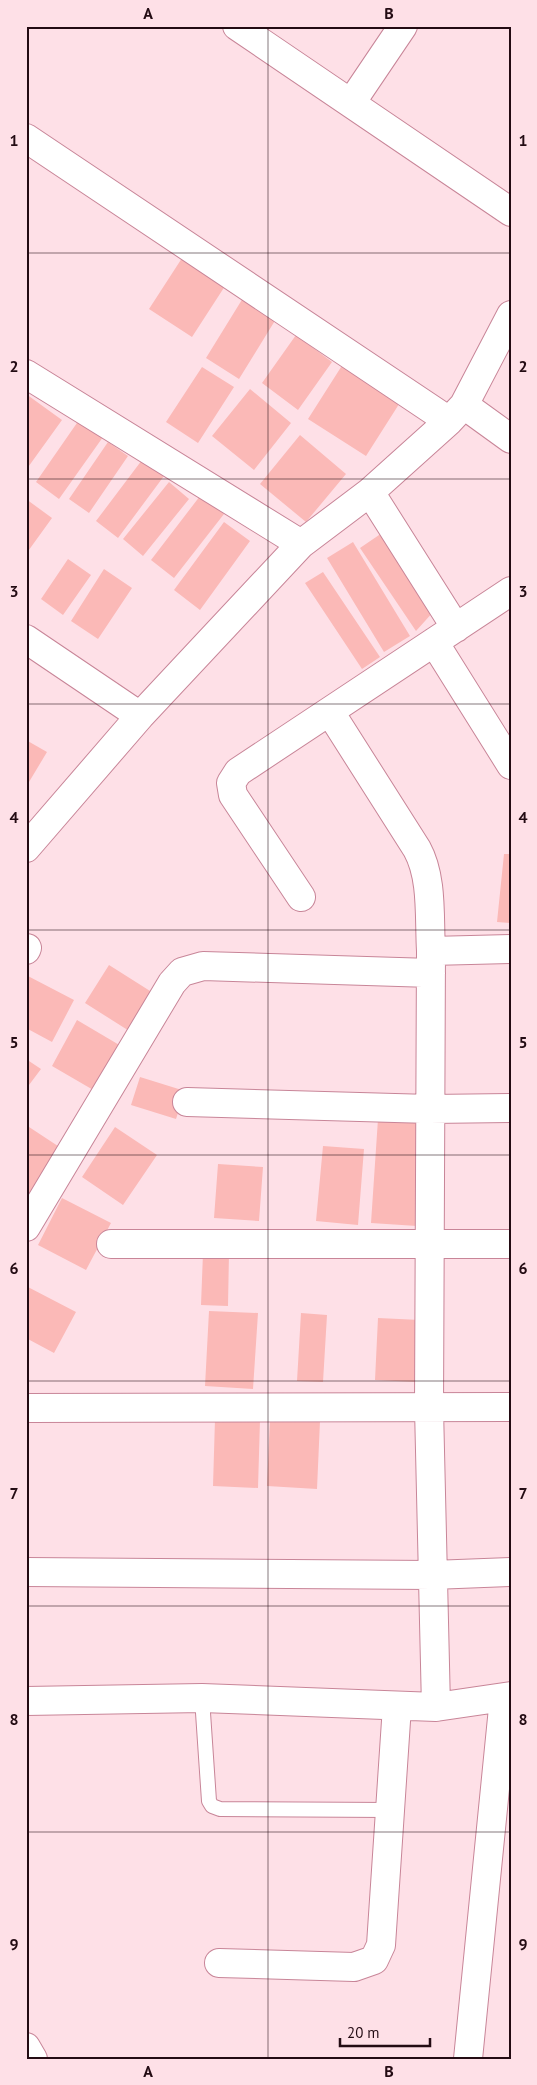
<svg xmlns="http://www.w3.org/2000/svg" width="537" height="2085" viewBox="0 0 537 2085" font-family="'PT Sans',sans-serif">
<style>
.building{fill:#fbb9b7}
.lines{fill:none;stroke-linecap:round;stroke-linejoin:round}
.lane-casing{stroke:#c88598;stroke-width:16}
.street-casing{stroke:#c88598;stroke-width:30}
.lane{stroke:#fff;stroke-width:14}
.street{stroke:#fff;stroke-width:28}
.grid{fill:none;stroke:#230b13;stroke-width:1;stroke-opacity:0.55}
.neatline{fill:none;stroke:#230b13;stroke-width:2}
.grid-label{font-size:16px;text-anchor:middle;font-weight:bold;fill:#230b13}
</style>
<rect width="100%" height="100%" fill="#fee0e7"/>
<path class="building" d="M184 255 227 283 192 337 149 309Z
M243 298 276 319 239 379 206 358Z
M296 335 332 362 298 410 262 383Z
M343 364 401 401 366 456 308 419Z
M202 367 234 387 198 443 166 422Z
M250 389 291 423 254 470 212 436Z
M26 394 62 420 26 470Z
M79 420 103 437 59 499 36 482Z
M300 435 346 474 306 522 260 484Z
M108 442 128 456 89 513 69 499Z
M142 460 164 476 118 538 96 521Z
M169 482 189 499 143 556 123 539Z
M200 496 224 514 174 578 151 560Z
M26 499 52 518 26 554Z
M224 522 250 541 200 610 174 590Z
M382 533 434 611 416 631 360 548Z
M353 542 410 636 384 652 327 558Z
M68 559 91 575 63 615 41 599Z
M104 569 132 588 98 639 71 621Z
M323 572 380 657 362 669 305 583Z
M26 740 47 752 26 787Z
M504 854H511V923L497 922Z
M109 965 158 996 134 1034 85 1003Z
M26 975 74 1000 52 1042 26 1028Z
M77 1020 121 1046 95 1091 52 1066Z
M26 1059 41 1069 26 1089Z
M140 1077 185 1091 176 1119 131 1105Z
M378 1119 424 1123 417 1226 371 1223Z
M26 1125 64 1150 33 1196 26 1191Z
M115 1127 157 1155 123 1205 82 1177Z
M323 1146 364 1149 358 1225 316 1221Z
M218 1164 263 1167 259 1221 214 1218Z
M62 1198 111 1223 86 1270 38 1245Z
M203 1253H229L228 1306 201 1305Z
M26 1286 76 1312 54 1353 26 1338Z
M209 1311 258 1313 253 1389 205 1386Z
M301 1313 327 1315 323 1382 297 1381Z
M378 1318 420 1320 416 1382 375 1380Z
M215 1419 260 1420 258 1488 213 1486Z
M270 1419 320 1421 317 1489 267 1486Z"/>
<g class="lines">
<defs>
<path id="lane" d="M202 1698 209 1801 212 1806 220 1809 390 1810"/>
<path id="street" d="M237 26 511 212
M351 103 403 26
M26 138 449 421
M26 374 301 544
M464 405 511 439
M370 492 456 628
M26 639 140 716
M434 642 511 765
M330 712 417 849C433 878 429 918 431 951L429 1408 436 1707
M26 848 140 716 301 544 370 492 449 421 464 405 511 315
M301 897 233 795 231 783 238 772 511 591
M26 950 27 948
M431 951 511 949
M187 1102 430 1109 511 1108
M26 1227 172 983 182 972 203 966 431 973
M111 1244H511
M26 1408 511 1407
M26 1572 432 1575 511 1572
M26 1701 202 1698 436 1707 511 1696
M219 1963 354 1967 374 1960 381 1945 397 1706
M26 2047 33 2059
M468 2059 504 1698"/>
</defs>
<use href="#lane" class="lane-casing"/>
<use href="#street" class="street-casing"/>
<use href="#lane" class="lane"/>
<use href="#street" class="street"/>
</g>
<path class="grid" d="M268 26V2059M26 253H511M26 479H511M26 704H511M26 930H511M26 1155H511M26 1381H511M26 1606H511M26 1832H511"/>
<rect width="537" height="2085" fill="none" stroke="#fee0e7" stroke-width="55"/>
<path d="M340 2038v8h90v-8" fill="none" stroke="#230b13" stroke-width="2.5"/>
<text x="347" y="2038" font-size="15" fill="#230b13" stroke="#fee0e7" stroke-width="4" paint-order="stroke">20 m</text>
<rect x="28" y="28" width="482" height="2030" class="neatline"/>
<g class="grid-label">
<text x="148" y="19">A</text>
<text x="389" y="19">B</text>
<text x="14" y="146">1</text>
<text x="523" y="146">1</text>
<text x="14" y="372">2</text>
<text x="523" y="372">2</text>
<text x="14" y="597">3</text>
<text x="523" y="597">3</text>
<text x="14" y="823">4</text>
<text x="523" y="823">4</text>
<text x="14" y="1048">5</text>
<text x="523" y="1048">5</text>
<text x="14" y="1274">6</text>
<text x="523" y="1274">6</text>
<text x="14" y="1499">7</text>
<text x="523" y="1499">7</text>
<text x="14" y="1725">8</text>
<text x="523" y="1725">8</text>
<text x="14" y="1950">9</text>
<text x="523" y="1950">9</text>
<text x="148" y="2077">A</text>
<text x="389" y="2077">B</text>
</g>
</svg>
